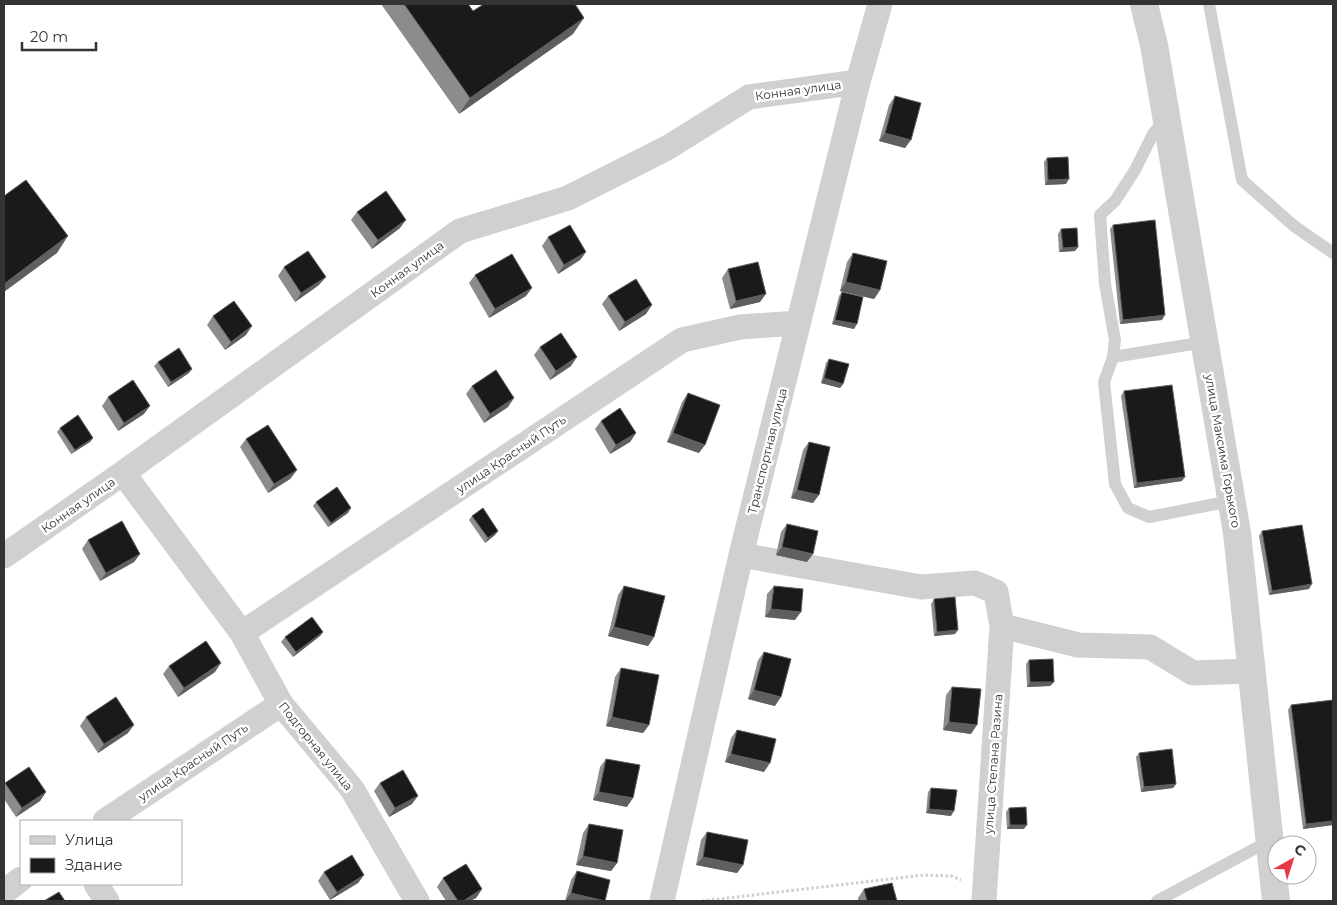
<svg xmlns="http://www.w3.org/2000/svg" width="1337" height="905" viewBox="0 0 1337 905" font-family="Montserrat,sans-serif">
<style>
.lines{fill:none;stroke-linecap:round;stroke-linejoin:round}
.path{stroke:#cdcdcd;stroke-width:3;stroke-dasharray:2.5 2.5;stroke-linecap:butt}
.service{stroke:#d0d0d0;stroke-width:12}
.minor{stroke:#d0d0d0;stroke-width:25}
.tertiary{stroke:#d0d0d0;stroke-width:28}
.wall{fill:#8c8c8c}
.shaded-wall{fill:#5f5f5f}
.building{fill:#1a1a1a;stroke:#5f5f5f}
.labels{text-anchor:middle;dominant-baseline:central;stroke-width:5;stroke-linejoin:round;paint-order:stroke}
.street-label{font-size:12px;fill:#333;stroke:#fff}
</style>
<rect width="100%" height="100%" fill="#fff"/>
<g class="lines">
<path class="path" d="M702 901 924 875 951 876 961 880"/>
<path class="service" d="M1209 4 1242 180 1294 226 1333 253
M1165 119 1153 134 1135 170 1115 201 1100 215 1105 284 1115 340 1113 357 1104 382 1115 484 1128 508 1149 517 1231 501
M1113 357 1205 342
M1157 901 1269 841"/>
<path class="minor" d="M123 473 242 633 281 704 352 789 417 901
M741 555 921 587 975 583 996 592 1002 626 1078 645 1150 647 1193 673 1251 671
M4 556 123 473 460 231 568 198 667 148 749 97 858 82
M242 633 682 340 740 327 798 323
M105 821 281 704
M96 884 107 901
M4 892 21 879
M662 901 741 555 858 82 880 4
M984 901 1002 626"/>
<path class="tertiary" d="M1144 4 1154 45 1237 533 1276 901"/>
</g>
<path class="wall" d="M381 4H468L473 11 573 34 459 114Z
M895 96 905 148 879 141 889 105Z
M1047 158 1066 184 1045 185 1044 162Z
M357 212 400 228 372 249 351 220Z
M1113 225 1162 320 1120 324 1110 229Z
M1061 229 1078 247 1075 251 1059 252 1058 234Z
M548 237 586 252 580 260 558 274 542 246Z
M853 253 880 290 874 299 840 291 847 262Z
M284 267 319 285 295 302 278 276Z
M728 269 760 302 730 309 722 278Z
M475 275 526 296 489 318 469 283Z
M842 292 854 329 832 324 839 296Z
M608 296 646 314 619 331 602 304Z
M213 316 246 335 225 350 207 325Z
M540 347 571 366 550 380 534 355Z
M829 359 843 384 840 388 821 383 826 363Z
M158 362 189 373 168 387 154 366Z
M472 386 508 407 484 423 466 394Z
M1124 391 1182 481 1134 488 1121 396Z
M688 393 699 453 667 442 682 402Z
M108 397 144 414 118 431 102 406Z
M601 421 636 433 630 442 610 454 595 429Z
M60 428 93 438 90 442 71 454 57 432Z
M246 439 297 470 290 479 268 493 240 447Z
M809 442 813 503 791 498 803 450Z
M316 502 348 513 328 527 313 506Z
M472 516 498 531 495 535 485 543 469 520Z
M787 524 807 562 776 555 781 532Z
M1262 531 1309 589 1269 595 1259 536Z
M88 540 140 554 134 562 100 581 82 549Z
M624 586 654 637 648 646 608 636 618 595Z
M774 586 795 620 765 617 767 594Z
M934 599 955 634 934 636 931 604Z
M323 632 320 636 293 657 281 642 285 637Z
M764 652 775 706 748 699 758 660Z
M1029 660 1054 682 1050 686 1027 687 1026 664Z
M169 666 215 672 178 697 163 674Z
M621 668 649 725 643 733 606 726 615 677Z
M952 687 971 734 943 730 946 695Z
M1333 700V825L1303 829 1288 710 1291 705Z
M86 717 128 733 98 753 80 726Z
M737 730 764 772 725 762 731 738Z
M1139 753 1176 784 1173 788 1141 792 1136 757Z
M606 759 627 807 593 800 600 767Z
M5 783 46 792 40 801 16 817 4 799V785Z
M380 783 412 804 389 817 374 791Z
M931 788 951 816 926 813 928 792Z
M1009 808 1024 829H1007L1006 812Z
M589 824 617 863 611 871 576 865 583 833Z
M707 832 743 865 737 873 696 865 701 840Z
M577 871 605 901H565L571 880Z
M324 872 364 875 358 883 330 900 318 881Z
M443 878 482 889 476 898 470 901H446L437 887Z
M864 889 897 901H858V898Z"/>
<path class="shaded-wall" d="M584 18 573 34 459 114 470 98Z
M885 133 911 140 905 148 879 141Z
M1069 179 1066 184 1045 185 1048 180Z
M406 220 400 228 372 249 378 240Z
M68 236 57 253 4 292V284Z
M1078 247 1075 251 1059 252 1063 248Z
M586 252 580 260 558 274 564 265Z
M326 277 319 285 295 302 301 293Z
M846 282 880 290 874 299 840 291Z
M532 288 526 296 489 318 495 309Z
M766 294 760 302 730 309 736 301Z
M652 305 646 314 619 331 625 322Z
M1165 315 1162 320 1120 324 1123 320Z
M835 320 857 324 854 329 832 324Z
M252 326 246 335 225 350 231 342Z
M577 357 571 366 550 380 556 371Z
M192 369 189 373 168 387 171 382Z
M824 378 843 384 840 388 821 383Z
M514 398 508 407 484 423 490 414Z
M150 406 144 414 118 431 124 423Z
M636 433 630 442 610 454 616 445Z
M673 433 705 445 699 453 667 442Z
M93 438 90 442 71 454 75 450Z
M297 470 290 479 268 493 274 484Z
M1185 477 1182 481 1134 488 1137 483Z
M797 490 819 495 813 503 791 498Z
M351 508 348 513 328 527 331 523Z
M498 531 495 535 485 543 488 538Z
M782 547 813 554 807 562 776 555Z
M140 554 134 562 100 581 106 573Z
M1312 584 1309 589 1269 595 1272 591Z
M771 609 801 612 795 620 765 617Z
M614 627 654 637 648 646 608 636Z
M958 630 955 634 934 636 937 632Z
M323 632 320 636 293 657 296 652Z
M221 663 215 672 178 697 184 688Z
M1030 682H1054L1050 686 1027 687Z
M754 690 781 697 775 706 748 699Z
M612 717 649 725 643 733 606 726Z
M949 722 977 725 971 734 943 730Z
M134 725 128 733 98 753 104 744Z
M731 754 770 763 764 772 725 762Z
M1176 784 1173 788 1141 792 1144 787Z
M46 792 40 801 16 817 22 808Z
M599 792 633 798 627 807 593 800Z
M418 796 412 804 389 817 395 808Z
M929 809 954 811 951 816 926 813Z
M1333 821V825L1303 829 1306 824Z
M1010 825H1027L1024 829H1007Z
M583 856 617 863 611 871 576 865Z
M703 857 743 865 737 873 696 865Z
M364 875 358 883 330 900 337 892Z
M482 889 476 898 470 901H463Z
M571 893 603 901H565Z"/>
<path class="building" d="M404 4H468L473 11 484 4H575L584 18 470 98Z
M895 96 921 103 911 140 885 133Z
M1068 157 1069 179 1048 180 1047 158Z
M26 180 68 236 4 284V196Z
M386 191 406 220 378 240 357 212Z
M1155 220 1165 315 1123 320 1113 225Z
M570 225 586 252 564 265 548 237Z
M1077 228 1078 247 1063 248 1061 229Z
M308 251 326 277 301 293 284 267Z
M853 253 887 261 880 290 846 282Z
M512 254 532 288 495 309 475 275Z
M758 262 766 294 736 301 728 269Z
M636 279 652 305 625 322 608 296Z
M842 292 863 297 857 324 835 320Z
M234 301 252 326 231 342 213 316Z
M561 333 577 357 556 371 540 347Z
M179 348 192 369 171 382 158 362Z
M829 359 849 364 843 384 824 378Z
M496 370 514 398 490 414 472 386Z
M133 380 150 406 124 423 108 397Z
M1172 385 1185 477 1137 483 1124 391Z
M688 393 720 405 705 445 673 433Z
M620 408 636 433 616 445 601 421Z
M78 415 93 438 75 450 60 428Z
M268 425 297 470 274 484 246 439Z
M809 442 830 447 819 495 797 490Z
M337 487 351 508 331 523 316 502Z
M483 508 498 531 488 538 472 516Z
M122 521 140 554 106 573 88 540Z
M787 524 818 531 813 554 782 547Z
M1302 525 1312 584 1272 591 1262 531Z
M624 586 665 596 654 637 614 627Z
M774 586 803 589 801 612 771 609Z
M955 597 958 630 937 632 934 599Z
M312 617 323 632 296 652 285 637Z
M206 641 221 663 184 688 169 666Z
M764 652 791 659 781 697 754 690Z
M1053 659 1054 682H1030L1029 660Z
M621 668 659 675 649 725 612 717Z
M952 687 981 689 977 725 949 722Z
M116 697 134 725 104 744 86 717Z
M1333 700V821L1306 824 1291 705Z
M737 730 776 739 770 763 731 754Z
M1172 749 1176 784 1144 787 1139 753Z
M606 759 640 765 633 798 599 792Z
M29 767 46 792 22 808 5 783Z
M403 770 418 796 395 808 380 783Z
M931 788 957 790 954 811 929 809Z
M1026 807 1027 825H1010L1009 808Z
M589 824 623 830 617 863 583 856Z
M707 832 748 840 743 865 703 857Z
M352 855 364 875 337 892 324 872Z
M466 864 482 889 463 901H458L443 878Z
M577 871 610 880 605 901 571 893Z
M892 883 897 901H867L864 889Z
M59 892 65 901H44Z"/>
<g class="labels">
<g class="street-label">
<text transform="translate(798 90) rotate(-8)">Конная улица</text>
<text transform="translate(407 269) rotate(-36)">Конная улица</text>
<text transform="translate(767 451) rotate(-76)">Транспортная улица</text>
<text transform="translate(1223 451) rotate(80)">улица Максима Горького</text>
<text transform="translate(511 454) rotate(-34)">улица Красный Путь</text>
<text transform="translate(78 505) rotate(-35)">Конная улица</text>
<text transform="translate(316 746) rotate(51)">Подгорная улица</text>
<text transform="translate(193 762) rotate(-34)">улица Красный Путь</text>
<text transform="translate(993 764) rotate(-86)">улица Степана Разина</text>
</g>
</g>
<rect width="1337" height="905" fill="none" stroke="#333333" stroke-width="10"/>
<rect x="20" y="820" width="162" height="65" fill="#ffffff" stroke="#adadad"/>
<rect x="30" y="836" width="25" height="8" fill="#d0d0d0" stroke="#adadad"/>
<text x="65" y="845" font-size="15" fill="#333333">Улица</text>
<rect x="30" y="858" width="25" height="15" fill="#1a1a1a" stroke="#adadad"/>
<text x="65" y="870" font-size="15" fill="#333333">Здание</text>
<g transform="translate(1292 860) rotate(39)"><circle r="24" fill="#ffffff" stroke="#adadad"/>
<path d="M0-4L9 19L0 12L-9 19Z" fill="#e63946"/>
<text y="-8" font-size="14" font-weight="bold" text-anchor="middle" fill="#333333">С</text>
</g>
<path d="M22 42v8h74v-8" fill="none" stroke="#333333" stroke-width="2.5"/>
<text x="30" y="42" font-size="15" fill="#333333" stroke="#ffffff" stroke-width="4" paint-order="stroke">20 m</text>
</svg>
